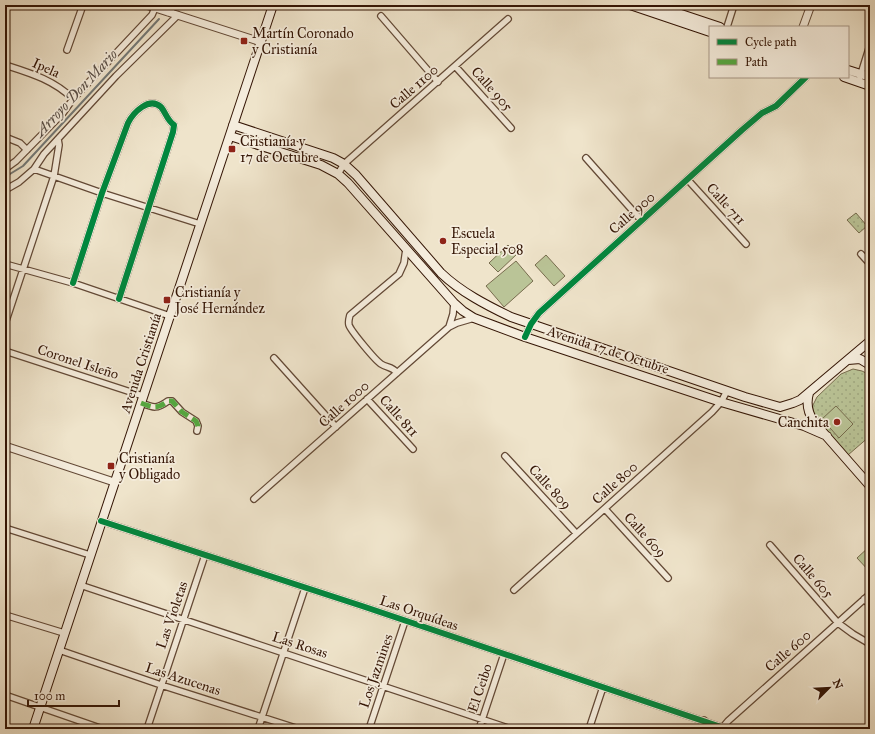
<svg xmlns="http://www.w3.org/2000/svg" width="875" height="734" viewBox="0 0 875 734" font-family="'IM FELL Great Primer',serif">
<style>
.park{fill:url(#park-dots);stroke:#776c4e}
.pitch{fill:#bac497;stroke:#776c4e}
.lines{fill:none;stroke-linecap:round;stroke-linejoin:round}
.stream{stroke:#747976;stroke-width:2}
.minor-casing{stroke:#634936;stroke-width:8}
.tertiary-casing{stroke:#634936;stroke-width:9}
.secondary-casing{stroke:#341505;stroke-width:10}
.minor{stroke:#f5eddd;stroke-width:5.5}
.tertiary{stroke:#f5eddd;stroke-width:7}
.secondary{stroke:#f5eddd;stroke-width:8}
.quiet{stroke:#54a940;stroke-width:5;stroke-dasharray:10 5;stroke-linecap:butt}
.cycleway-casing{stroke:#f5eddd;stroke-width:8}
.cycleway{stroke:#00873e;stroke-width:6}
.poi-dot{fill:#8f2418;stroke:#f5eddd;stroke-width:1.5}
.labels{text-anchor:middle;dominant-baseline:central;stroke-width:3.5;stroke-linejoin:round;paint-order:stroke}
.poi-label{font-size:14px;fill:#341505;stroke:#f5eddd;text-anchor:start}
.street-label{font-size:14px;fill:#341505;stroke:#f5eddd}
.water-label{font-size:15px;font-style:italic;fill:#594f47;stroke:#f5eddd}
</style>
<defs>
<pattern id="park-dots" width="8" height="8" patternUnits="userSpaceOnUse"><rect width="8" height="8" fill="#bac497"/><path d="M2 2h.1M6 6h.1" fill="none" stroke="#a0a881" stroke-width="1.8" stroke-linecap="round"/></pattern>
</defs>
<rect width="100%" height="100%" fill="#efe4cb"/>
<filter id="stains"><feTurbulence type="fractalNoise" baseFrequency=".005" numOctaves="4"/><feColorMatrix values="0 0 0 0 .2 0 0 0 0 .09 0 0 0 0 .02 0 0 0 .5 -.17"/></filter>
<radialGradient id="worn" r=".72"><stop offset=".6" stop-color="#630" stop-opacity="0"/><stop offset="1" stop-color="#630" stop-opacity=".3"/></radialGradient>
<path class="park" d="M856 213 867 226 859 233 847 220Z
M853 369 862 371 870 375V436L848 455 813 414 812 407 817 397 841 374Z"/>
<path class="pitch" d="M508 245 517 254 498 272 489 263Z
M546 255 565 276 554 286 535 265Z
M516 261 533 281 504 307 486 286Z
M836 406 853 424 839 438 822 419Z
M870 546V572L857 558Z"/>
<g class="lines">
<path class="stream" d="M5 177 23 166 159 19"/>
<defs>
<path id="minor" d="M5 12 7 5
M381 16 438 82
M727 27 734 5
M67 50 83 5
M5 65C30 73 54 80 73 99
M455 66 511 128
M860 77 870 45
M5 137 20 143 27 150
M586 158 641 220
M5 169 16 161 63 113 73 99 152 15 155 8
M34 169 102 193 200 224
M338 174 344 164 508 19
M688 180 746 244
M5 190 19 182 34 169 44 154 116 76 178 15
M861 254 870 264
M5 264 73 283 170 316
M73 283 102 193 128 123C133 113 149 96 161 107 166 113 167 120 174 125L173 132 119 299
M5 324 54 176 59 145 58 139
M449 327 453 314 454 303
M525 337 531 324 539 313 742 130 762 113 776 106 806 77
M5 351 143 396
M274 358 336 427
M397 373C392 366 387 368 381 364 375 360 351 331 349 325 348 321 349 319 350 315L399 274 404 263 406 249
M367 399 413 449
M141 403C154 408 157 409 168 401H172L182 412 196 421 198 426 197 431
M505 456 576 533
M254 499 449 327 457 323 474 318
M605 509 668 578
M101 521 362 606 727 729
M5 528 90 555
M770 545 838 623 853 634 870 644
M80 585 511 729
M514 590 712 412 721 402 727 391
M864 599 870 605
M5 615 64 633
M59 650 161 685 299 729
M5 695 103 729
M723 727 728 721 870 594
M147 729 205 555
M258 729 305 588
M369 729 405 621
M479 729 504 654
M589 729 603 687
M701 729 704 720"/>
<path id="tertiary" d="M146 5 261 42
M168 12 174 5
M803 27 811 5
M5 446 114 482"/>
<path id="secondary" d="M630 5 710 32
M654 5 720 27
M848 70 870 77
M844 77 870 86
M233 125 333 158 344 164 356 175 441 273C461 292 486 305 511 317L745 397 780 407 793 403 800 400 870 341
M230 136 321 165 338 174 348 183 454 303 463 311 474 318 525 337 721 402 804 426 827 436
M848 360 860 359 870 365
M809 393C806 403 808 413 814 422L870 486
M33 729 273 5"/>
</defs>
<use href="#minor" class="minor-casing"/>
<use href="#tertiary" class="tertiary-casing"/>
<use href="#secondary" class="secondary-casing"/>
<use href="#minor" class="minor"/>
<use href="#tertiary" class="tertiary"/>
<use href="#secondary" class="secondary"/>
<path class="quiet" d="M141 403C154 408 157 409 168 401H172L182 412 196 421 198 426 197 431"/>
<defs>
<path id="cycleway" d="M73 283 102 193 128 123C133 113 149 96 161 107 166 113 167 120 174 125L173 132 119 299
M525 337 531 324 539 313 742 130 762 113 776 106 806 77
M101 521 362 606 727 729"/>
</defs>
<use href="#cycleway" class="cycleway-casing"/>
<use href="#cycleway" class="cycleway"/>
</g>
<g class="poi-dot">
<rect x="240" y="37" width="8" height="8" rx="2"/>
<rect x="228" y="145" width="8" height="8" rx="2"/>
<circle cx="443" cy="241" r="4"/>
<rect x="163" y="296" width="8" height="8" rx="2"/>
<circle cx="837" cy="422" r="4"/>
<rect x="107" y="462" width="8" height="8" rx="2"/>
</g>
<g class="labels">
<g class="poi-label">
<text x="252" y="33">Martín Coronado<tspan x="252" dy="16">y Cristianía</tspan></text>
<text x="240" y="141">Cristianía y<tspan x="240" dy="16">17 de Octubre</tspan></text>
<text x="451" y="233">Escuela<tspan x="451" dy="16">Especial 508</tspan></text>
<text x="175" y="292">Cristianía y<tspan x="175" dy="16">José Hernández</tspan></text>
<text x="829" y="422" text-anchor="end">Canchita</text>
<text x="119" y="458">Cristianía<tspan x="119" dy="16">y Obligado</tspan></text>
</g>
<g class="street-label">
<text transform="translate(46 68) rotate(24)">Ipela</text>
<text transform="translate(414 87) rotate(-41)">Calle 1100</text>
<text transform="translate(492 89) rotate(48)">Calle 905</text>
<text transform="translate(726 204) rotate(48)">Calle 711</text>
<text transform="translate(632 213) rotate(-41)">Calle 900</text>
<text transform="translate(608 350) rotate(18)">Avenida 17 de Octubre</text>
<text transform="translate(78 362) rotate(18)">Coronel Isleño</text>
<text transform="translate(141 363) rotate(-72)">Avenida Cristianía</text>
<text transform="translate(344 404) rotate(-42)">Calle 1000</text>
<text transform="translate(399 416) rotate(48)">Calle 811</text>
<text transform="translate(615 483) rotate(-42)">Calle 800</text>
<text transform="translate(550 487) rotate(47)">Calle 809</text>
<text transform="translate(645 535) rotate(48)">Calle 609</text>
<text transform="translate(813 576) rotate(49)">Calle 605</text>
<text transform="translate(419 613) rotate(19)">Las Orquídeas</text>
<text transform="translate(172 615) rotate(-71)">Las Violetas</text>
<text transform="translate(300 645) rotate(18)">Las Rosas</text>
<text transform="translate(788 651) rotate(-41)">Calle 600</text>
<text transform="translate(376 671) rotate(-71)">Los Jazmines</text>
<text transform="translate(183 679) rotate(18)">Las Azucenas</text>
<text transform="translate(480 688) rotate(-72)">El Ceibo</text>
</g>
<g class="water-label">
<text transform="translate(76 93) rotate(-47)">Arroyo Don Mario</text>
</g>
</g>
<rect width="875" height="734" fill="none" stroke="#efe4cb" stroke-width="20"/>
<rect x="6" y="6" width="863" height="722" fill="none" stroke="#341505" stroke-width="2"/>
<rect x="10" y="10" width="855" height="714" fill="none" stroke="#341505"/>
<rect x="709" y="26" width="140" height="52" fill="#f5eddd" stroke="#a89787"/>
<rect x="717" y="39" width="20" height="6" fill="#00873e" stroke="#a89787"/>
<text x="745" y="46" font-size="12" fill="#341505">Cycle path</text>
<rect x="717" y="59" width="20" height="6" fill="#54a940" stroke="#a89787"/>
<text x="745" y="66" font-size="12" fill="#341505">Path</text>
<g transform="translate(829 688) rotate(66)" stroke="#f5eddd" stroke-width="3" paint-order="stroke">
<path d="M0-3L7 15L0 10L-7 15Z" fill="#341505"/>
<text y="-6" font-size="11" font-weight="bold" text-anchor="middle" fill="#341505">N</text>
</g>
<path d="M28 700v6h91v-6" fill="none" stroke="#341505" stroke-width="2"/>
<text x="34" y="700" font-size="12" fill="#341505" stroke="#f5eddd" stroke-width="3" paint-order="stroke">100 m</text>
<rect width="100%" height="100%" filter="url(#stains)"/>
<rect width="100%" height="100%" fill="url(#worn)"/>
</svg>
